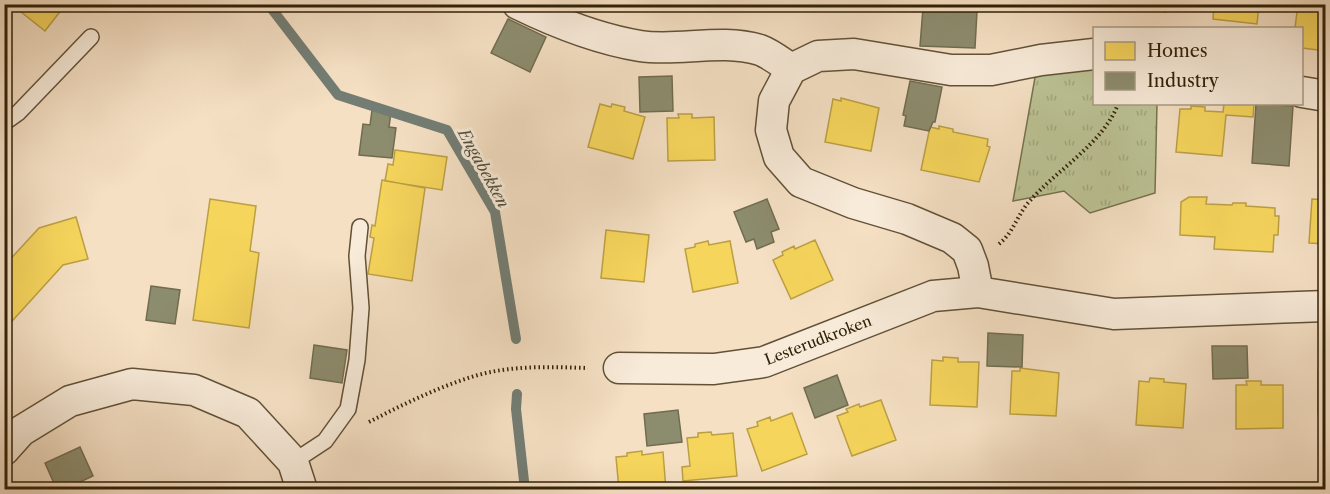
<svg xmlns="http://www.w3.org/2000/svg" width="1330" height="494" viewBox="0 0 1330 494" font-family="'Libre Caslon Text',serif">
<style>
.park{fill:url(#park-tufts);stroke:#76724e;stroke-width:1.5}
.homes{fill:#f6d55c;stroke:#bb9f43;stroke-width:1.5}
.industry{fill:#8c8c6e;stroke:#716c4f;stroke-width:1.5}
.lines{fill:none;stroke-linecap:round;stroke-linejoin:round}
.stream{stroke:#737d74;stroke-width:10}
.lane-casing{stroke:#625137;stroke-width:18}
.street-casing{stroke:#625137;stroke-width:33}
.path{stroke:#312108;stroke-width:4;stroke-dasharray:1.5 3;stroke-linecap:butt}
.lane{stroke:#f8ebd9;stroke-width:15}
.street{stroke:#f8ebd9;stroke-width:30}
.labels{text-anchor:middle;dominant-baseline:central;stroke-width:6;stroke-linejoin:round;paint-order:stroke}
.street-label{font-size:15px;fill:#312108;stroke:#f8ebd9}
.water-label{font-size:16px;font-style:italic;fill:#524f3e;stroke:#f8ebd9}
</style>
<defs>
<pattern id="park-tufts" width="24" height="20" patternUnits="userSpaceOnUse" patternTransform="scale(1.5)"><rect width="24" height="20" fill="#bbc294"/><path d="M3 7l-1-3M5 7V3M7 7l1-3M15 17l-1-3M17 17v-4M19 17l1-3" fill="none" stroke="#a1a67e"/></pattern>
</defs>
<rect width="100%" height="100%" fill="#f5e0c4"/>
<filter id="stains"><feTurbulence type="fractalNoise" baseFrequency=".00333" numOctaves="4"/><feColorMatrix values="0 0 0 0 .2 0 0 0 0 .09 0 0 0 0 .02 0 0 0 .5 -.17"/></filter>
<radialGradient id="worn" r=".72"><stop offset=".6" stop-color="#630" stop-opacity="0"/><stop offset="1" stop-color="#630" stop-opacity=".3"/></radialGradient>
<path class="park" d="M1094 62V104H1157L1155 193 1090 213 1064 191 1013 201 1036 72Z"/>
<path class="homes" d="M11 4H66L45 31Z
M1123 4H1167L1166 12Z
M1214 4H1259L1257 24 1213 19Z
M1298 4H1326V51L1302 48V28H1295Z
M841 98 879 108 871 151 825 142 833 99 841 101Z
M600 104 611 107 612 104 625 107 624 111 645 117 633 159 588 147Z
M1224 104H1254L1253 117 1226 115 1222 156 1176 152 1180 109H1191V106L1205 107V111L1223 112Z
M678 114H692V118L714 117 715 160 668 161 667 118H679Z
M939 126 953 129V132L988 139 987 146 990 147 979 182 921 170 930 127 939 129Z
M395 150 447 157 442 190 385 181 388 164 393 165Z
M382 180 425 188 412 281 368 274 374 238 370 237 372 225 375 226Z
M1189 197H1207L1206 204 1232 205 1233 203H1246V206L1275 208V216H1279L1278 235H1274L1273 252 1214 249 1215 237 1180 235 1181 202Z
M210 199 256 206 250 251 259 253 249 328 193 320Z
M1312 199 1326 200V244L1309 243Z
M76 217 88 259 63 265 4 330V266L39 228Z
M606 230 649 235 644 282 601 278Z
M815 240 833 280 791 299 773 260 783 255 782 252 794 246 795 249Z
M708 241 709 245 730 241 738 283 693 292 685 249 695 247V244Z
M943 357 958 358V362H979L977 407 930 405 932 360 943 361Z
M1020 368 1059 373 1056 416 1010 414 1012 371H1020Z
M1318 370H1326V414H1318Z
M1150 378 1164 379V382L1186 384 1183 428 1136 425 1139 381 1149 382Z
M1246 381H1261V385H1283V428L1236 429V385H1247Z
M881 400 896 440 852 456 837 416 848 412 846 409 859 404 860 407Z
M792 413 807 454 762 471 747 429 758 426 757 422 770 417 771 421Z
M711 432 712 435 733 433 737 476 683 481 682 467 690 466 687 438 698 437V433Z
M642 451V455L663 452 666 490H619L616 457 627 456V453Z"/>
<path class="industry" d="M923 8 977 11 975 48 920 46Z
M508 19 546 37 530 72 491 53Z
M672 76 673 111 640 112 639 77Z
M910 81 942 87 935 122H933L929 131 904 126 906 116 903 115Z
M1256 104 1293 106 1289 166 1252 163Z
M372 110 391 113 389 127 396 128 392 158 359 155 363 124 370 125Z
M767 199 779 229 771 232 774 242 757 249 754 239 746 242 734 212Z
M151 286 180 290 175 324 146 320Z
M988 333 1023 335 1022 367 987 366Z
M314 345 347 350 342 383 310 378Z
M1212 346H1247L1248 378 1213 379Z
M837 375 848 405 815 418 804 388Z
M678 410 682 442 647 446 644 414Z
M80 447 93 476 63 490H57L45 463Z"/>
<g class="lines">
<path class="stream" d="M268 4 338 95 447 130 495 212 516 339
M517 394 516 409 525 490"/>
<defs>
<path id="lane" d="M4 123 18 113 91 37
M293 462 325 441 348 409 357 360 361 308 357 256 360 227"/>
<path id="street" d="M518 4C557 23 597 39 640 46 679 52 720 38 760 50 771 54 782 63 791 69
M1302 92 1326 96
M978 292 973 266 967 250 952 238 907 219 853 203 801 182 779 157 771 130 774 101 791 69 818 56 854 54 951 70H991L1041 60 1094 54
M619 368 714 369 764 362 933 296 978 292 1114 314 1326 306
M4 450 21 431 70 401 132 384 194 390 248 413 293 462 302 490"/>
</defs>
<use href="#lane" class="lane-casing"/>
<use href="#street" class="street-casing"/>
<path class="path" d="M999 244C1013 233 1017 216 1028 203 1056 170 1103 144 1118 104
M369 422C404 404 440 386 478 375 514 365 552 367 588 368"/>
<use href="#lane" class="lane"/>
<use href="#street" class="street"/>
</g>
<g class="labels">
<g class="street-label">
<text transform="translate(818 340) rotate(-21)">Lesterudkroken</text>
</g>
<g class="water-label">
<text transform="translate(484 168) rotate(61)">Engabekken</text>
</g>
</g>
<rect width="1330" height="494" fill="none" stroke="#f5e0c4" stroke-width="24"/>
<rect x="6" y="6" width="1318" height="482" fill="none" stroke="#312108" stroke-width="3"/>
<rect x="12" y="12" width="1306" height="470" fill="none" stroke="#312108" stroke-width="1.5"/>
<rect x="1093" y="27" width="210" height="78" fill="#f8ebd9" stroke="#a89a85" stroke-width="1.5"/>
<rect x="1105" y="42" width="30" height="18" fill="#f6d55c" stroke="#a89a85" stroke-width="1.5"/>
<text x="1147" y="57" font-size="18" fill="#312108">Homes</text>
<rect x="1105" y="72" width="30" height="18" fill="#8c8c6e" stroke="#a89a85" stroke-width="1.5"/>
<text x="1147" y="87" font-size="18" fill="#312108">Industry</text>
<rect width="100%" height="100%" filter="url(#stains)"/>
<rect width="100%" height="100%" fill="url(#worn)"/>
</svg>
